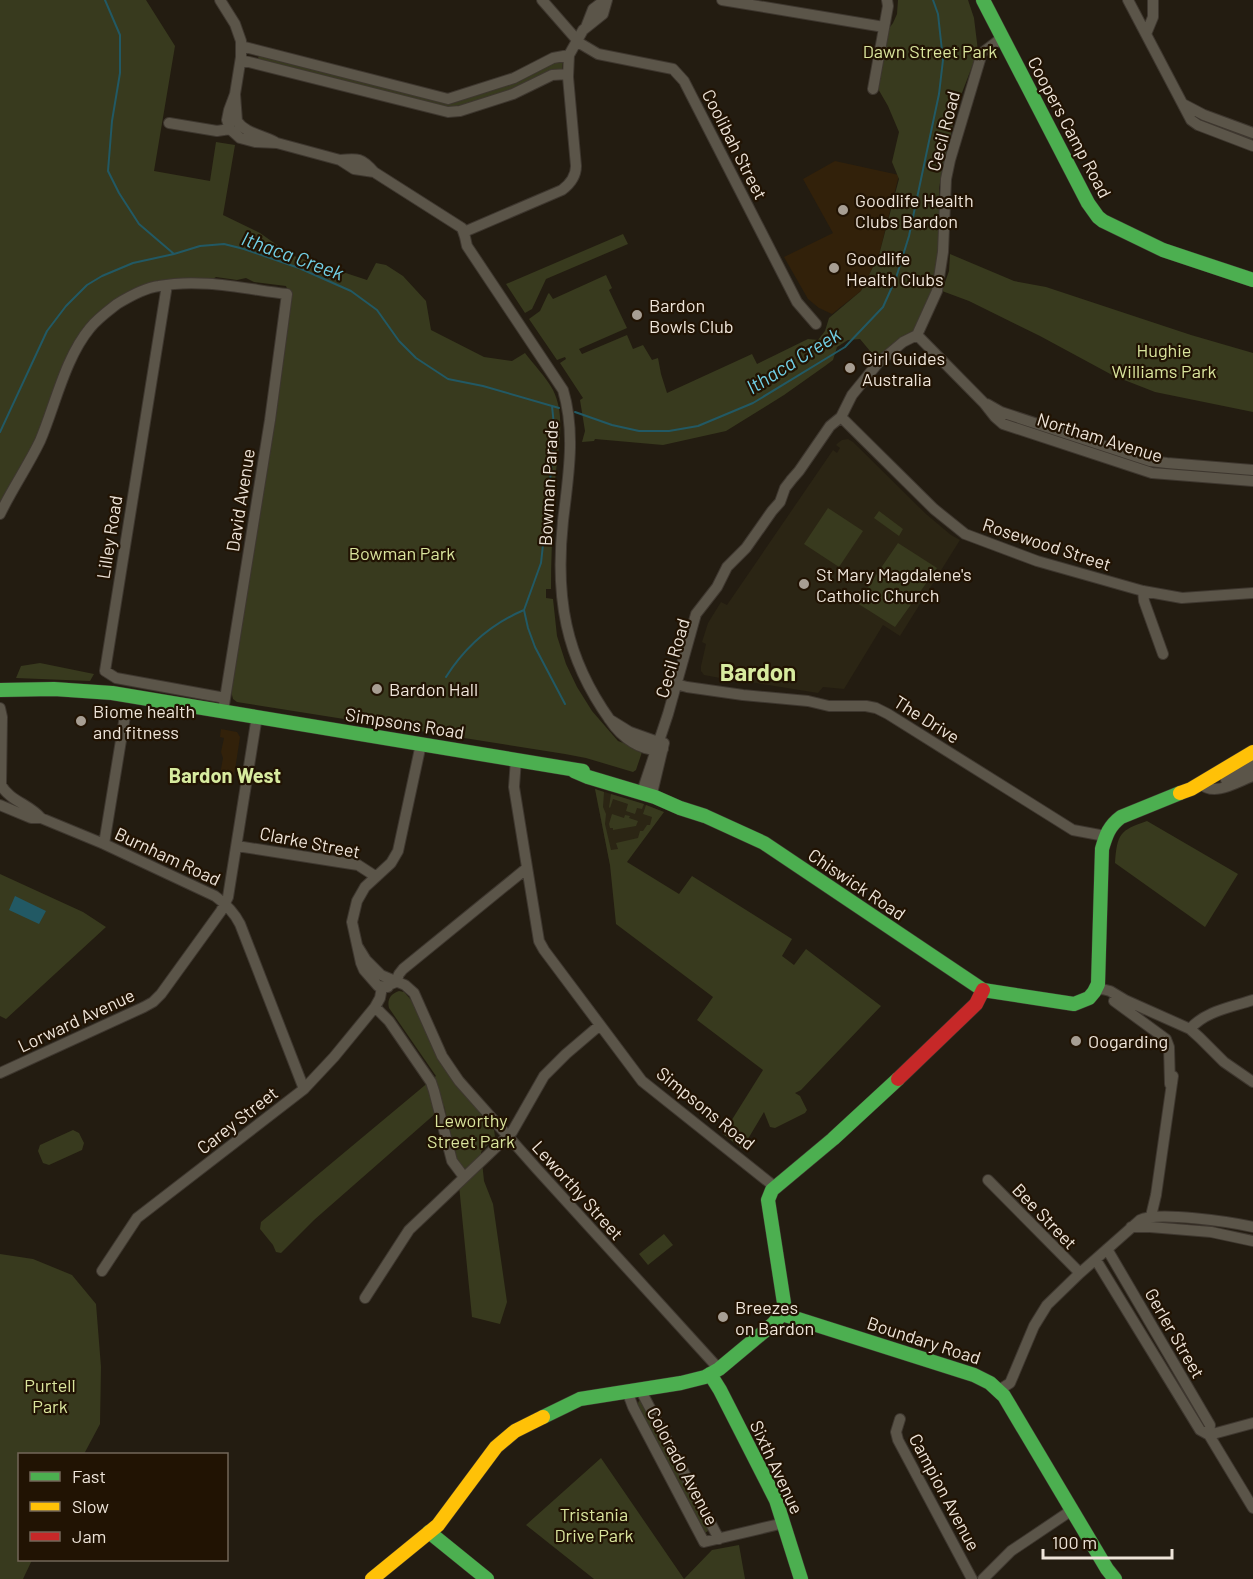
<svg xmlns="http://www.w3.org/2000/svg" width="1253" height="1579" viewBox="0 0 1253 1579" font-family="Barlow,sans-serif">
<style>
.built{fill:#32210a}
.education{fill:#2b2514}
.green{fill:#383a1e}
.water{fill:#225964}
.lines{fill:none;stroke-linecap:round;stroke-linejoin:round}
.stream{stroke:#225964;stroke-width:2}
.street-casing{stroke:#3e372f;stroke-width:12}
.fast-casing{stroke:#3e372f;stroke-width:15}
.slow-casing{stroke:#3e372f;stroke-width:15}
.jam-casing{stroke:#3e372f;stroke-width:15}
.street{stroke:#5b5549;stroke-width:10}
.fast{stroke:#4caf50;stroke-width:14}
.slow{stroke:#ffc107;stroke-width:14}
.jam{stroke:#c62828;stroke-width:14}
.poi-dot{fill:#a79e93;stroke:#211303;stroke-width:2}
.labels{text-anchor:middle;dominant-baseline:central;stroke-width:4.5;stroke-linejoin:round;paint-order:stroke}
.park-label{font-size:18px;fill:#dae59d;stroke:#211303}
.street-label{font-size:18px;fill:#eee4d9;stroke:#211303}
.poi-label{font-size:18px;fill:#eee4d9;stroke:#211303;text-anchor:start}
.water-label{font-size:20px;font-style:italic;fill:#71cfe5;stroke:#211303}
.neighbourhood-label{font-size:20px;font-weight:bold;fill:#d7eb9f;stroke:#211303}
.district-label{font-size:24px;font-weight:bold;fill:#d7eb9f;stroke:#211303}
</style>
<rect width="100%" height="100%" fill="#231c11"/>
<path class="built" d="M835 161 899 175 879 255 861 291 832 314 819 308 808 299 784 257 833 233 803 179Z
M221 729 237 732 240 737 233 783 219 780 223 758 221 752 224 738 220 737Z"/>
<path class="education" d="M848 439 853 442 926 514 951 535 960 540 900 636 883 625 844 689 823 687 818 693 744 681 720 678 704 675 701 671V666L706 644 702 642 708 623 721 602 727 605 833 450 837 453 840 448 836 445 838 443 842 440Z
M595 789 646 805 664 812 626 861 610 865Z"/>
<path class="green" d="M0 0H146L175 46 154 171 210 181 216 142 235 145 223 215 260 233 291 255 367 280 376 263 386 265 403 276 426 301 431 330 484 357 512 361 525 353C534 365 546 377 553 390 567 418 557 453 555 482 553 518 551 553 551 589H546V598L553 599 557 636 566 664 577 687 592 711 618 741 640 749 642 752 636 770 633 772 586 758 565 754 237 702 233 699 231 691 289 294 286 286 254 282 246 278 237 280 216 277 205 284H159L89 325 38 440 0 504Z
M898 0H968L974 18 978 51 958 103 943 168 939 188 940 251 934 289 916 332C901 338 890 345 879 357L870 351 860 339 848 340 837 347 833 360 825 366 784 395 726 431 663 445 595 439 594 441 582 442 585 431 580 400 583 398 560 363 566 359 565 357 557 360 529 319 540 311 548 294 549 293 553 299 606 275 612 288 609 290 627 328 579 349 582 354 627 335 633 349 643 345 652 360 658 358 661 374 667 393 752 354 757 364 808 339 818 340 825 331 829 318 861 291 879 255 899 179 892 162 899 132 888 106 877 87 887 31 893 23 897 14Z
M259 56 432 100 553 61H563L562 69 559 71C539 79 518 87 497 94 481 100 464 106 447 107L260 61 258 58Z
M623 234 628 244 546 279 532 309 525 313 506 284Z
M950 254 1014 281 1046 287 1191 335 1253 353V412L1155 392 1114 376 1040 336 969 301 942 291 949 271Z
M828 508 863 531 839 567 804 544Z
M879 511 903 529 899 536 874 518Z
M898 543 937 568 895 627 857 603Z
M40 663 94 674 90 681 16 678 21 666Z
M595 789 604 792 603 807 606 814 605 824 611 850 618 849 616 843 638 838 640 831H643L647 825H650L652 817 643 814 646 805 664 812 627 862 679 894 692 876 792 939 782 956 794 965 806 949 881 1006 801 1090 795 1093 800 1096 807 1110 805 1113 775 1128 770 1127 764 1112 742 1149 723 1134 763 1070 697 1020 713 997 616 924 610 865Z
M611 794 644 804 642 809 637 808 635 814 626 811 628 804 613 799 610 808 609 807Z
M612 814 624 818 625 815 630 816 629 818 638 821 636 826 613 830V828H610L609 824Z
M1147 821 1238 874 1205 927 1115 863C1117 834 1120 830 1147 821Z
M0 874 83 912 106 927 6 1019 0 1016Z
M399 991 404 992 412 1001 435 1053 443 1066 494 1130 495 1137 481 1152 484 1181 493 1204 507 1302 500 1324 472 1317 456 1155 444 1106 314 1220 281 1253 276 1252 273 1245 260 1229 261 1222 436 1076 389 1008C387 1000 390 994 399 991Z
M73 1130 79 1133 84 1143 82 1150 49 1165 43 1163 38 1151 40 1145Z
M664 1234 673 1245 648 1265 639 1254Z
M0 1254 33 1259 72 1275 96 1304 101 1367 100 1424 84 1454H20V1560H32L23 1579H0Z
M639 1401H641L712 1528 701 1536 637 1405Z
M601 1458 684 1579 712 1550 739 1545 745 1579H594L526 1525Z"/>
<path class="water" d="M15 896 46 911 39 924 9 910Z"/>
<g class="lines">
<path class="stream" d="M105 0 120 35V73L112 121 108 171 119 193 139 224 174 254
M552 406 555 435 541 563 524 610 528 628 535 647 565 704
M575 412 612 425 639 431H669L698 426 753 403 845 347 883 307 896 278 909 236 939 94 943 60 938 14 933 0
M0 432 47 331 66 306 87 285 102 276 133 263 174 254 200 246 224 244 244 249 299 268 351 291 377 310 399 341 416 358 448 379 483 386 559 408
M446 677C465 647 491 624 524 610"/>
<defs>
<path id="street" d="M220 0 235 24 241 41V57L235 94 237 121C245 133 262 135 275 142
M542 0 577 40
M722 0 884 27
M1128 0 1191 120 1198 125 1253 146
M586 27 593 9 605 0
M1146 34 1153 17V0
M576 41 598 54 673 69 684 81 797 302 816 324
M241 46 448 99 514 78 553 58 569 55
M241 60 448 112 460 111 513 94 552 75 568 74
M873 89 888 6 887 0
M235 94 229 110 227 120 230 129 240 138 255 142 277 143 340 160 354 169 374 172
M1183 104 1204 115 1253 133
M169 123 217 131 230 129
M340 160C358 158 362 158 374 172L462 228 465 237 467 246 563 390C576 433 568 478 563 521 555 597 565 657 610 720 621 737 642 753 663 749L658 742 630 732 609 719
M464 232 562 190C570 184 576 177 576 166L568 77 569 55 583 30 603 14 607 0
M167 285 105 671 116 678 225 698
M917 335 984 403 995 417 1003 424 1152 473 1253 481
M987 404 1001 412 1150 461 1167 463 1253 470
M841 417 934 509 965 534 1037 561 1143 591 1182 598 1253 593
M792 479 799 471 830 426 841 417 852 395 878 363 903 342 917 335 937 291 943 252 946 179 950 160 982 53 1003 37
M0 514C12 489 28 466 40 441 55 406 65 358 90 328 97 319 108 311 117 304 130 296 144 288 159 286 201 278 245 289 287 294L270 420 223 711
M1143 591 1144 601 1163 654
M676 684 687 687 743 695 808 701 829 706H866L876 708 888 714 1073 830 1105 836
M0 708 2 717 1 785C10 801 29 804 41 818
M516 759 514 787 539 941 544 950 642 1081 775 1187
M1226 780 1253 765
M1201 784C1215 797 1238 781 1253 776
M644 786 668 714 696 614 717 587 727 567 746 548 772 511 780 502 785 488 792 479 791 480
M653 789 664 743
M0 805 31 818H41L104 844 215 896C226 904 234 912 240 924L304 1089
M104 844 125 716
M237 846 358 865 375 876
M358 947 366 960 381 975 405 985 414 993 442 1056 459 1081 537 1169 719 1369
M391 984 396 982 399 974 403 969 527 868
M388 987 378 986 364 970 361 963 352 922 357 901 365 887 391 863 398 851 421 744
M1096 990 1102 989 1110 991 1125 1000 1190 1029 1200 1038 1224 1062 1253 1082
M1114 1001 1166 1039 1169 1047 1170 1084
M375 1007 389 1021 431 1082 434 1091 452 1161 464 1177
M1190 1029C1205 1011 1232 1007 1253 1000
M0 1073 144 1007 153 1002 161 994 221 911 228 897 257 716
M988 1180 1080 1273
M1151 1216 1156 1195 1173 1076
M1131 1227H1150L1211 1232 1253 1241
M1107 1249 1210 1425 1209 1435
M1096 1260 1200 1430 1209 1435 1253 1508
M102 1271 137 1218 304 1089 334 1057 375 1007 380 998 382 987
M365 1298 409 1230 512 1132 544 1076 566 1054 600 1025
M640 1389 719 1539
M999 1390 1010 1383 1013 1376 1034 1326 1047 1305 1080 1273 1140 1220C1157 1211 1231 1222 1253 1227
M627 1391 633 1407 704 1542 784 1523
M900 1419 896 1432 898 1440 972 1579
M1209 1435 1253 1423
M983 1579 1011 1551 1072 1510"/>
<path id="fast" d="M983 0 1088 203 1098 217 1103 221 1163 250 1253 280
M0 690 54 689 112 693 583 771
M574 771 588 777 655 797 680 808 705 816 764 843 983 990 1074 1004 1089 998 1094 992 1098 984 1102 849C1106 835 1109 826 1121 817L1180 793
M782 1314 974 1375 990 1383 1004 1396 1107 1569 1115 1579
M710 1374 720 1390 776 1500 801 1579
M543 1417 580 1399 681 1383 705 1377 719 1369 773 1324 782 1314 784 1303 768 1200 772 1190 833 1139 898 1079
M429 1532 487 1579"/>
<path id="slow" d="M1180 793 1191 789 1253 752
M372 1579 438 1525 496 1447 515 1431 543 1417"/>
<path id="jam" d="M898 1079 976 1004 983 990"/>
</defs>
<use href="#street" class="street-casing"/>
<use href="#fast" class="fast-casing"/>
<use href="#slow" class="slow-casing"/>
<use href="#jam" class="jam-casing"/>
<use href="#street" class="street"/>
<use href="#fast" class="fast"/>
<use href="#slow" class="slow"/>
<use href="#jam" class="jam"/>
</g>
<g class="poi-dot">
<circle cx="843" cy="210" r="6"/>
<circle cx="834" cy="268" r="6"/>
<circle cx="637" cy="315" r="6"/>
<circle cx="850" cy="368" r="6"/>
<circle cx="804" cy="584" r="6"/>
<circle cx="377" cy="689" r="6"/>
<circle cx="81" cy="721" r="6"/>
<circle cx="1076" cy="1041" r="6"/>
<circle cx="723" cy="1317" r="6"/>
</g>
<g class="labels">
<g class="park-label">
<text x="930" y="51">Dawn Street Park</text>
<text x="1164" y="350">Hughie<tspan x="1164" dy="21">Williams Park</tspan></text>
<text x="402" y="553">Bowman Park</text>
<text x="471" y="1120">Leworthy<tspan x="471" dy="21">Street Park</tspan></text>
<text x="50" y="1385">Purtell<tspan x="50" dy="21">Park</tspan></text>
<text x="594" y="1514">Tristania<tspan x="594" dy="21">Drive Park</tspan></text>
</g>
<g class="street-label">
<text transform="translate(1070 127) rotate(62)">Coopers Camp Road</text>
<text transform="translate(943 131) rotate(-75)">Cecil Road</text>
<text transform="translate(735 144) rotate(63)">Coolibah Street</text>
<text transform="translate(1100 437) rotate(17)">Northam Avenue</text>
<text transform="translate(548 483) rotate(-87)">Bowman Parade</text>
<text transform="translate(240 500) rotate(-81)">David Avenue</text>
<text transform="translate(109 537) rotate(-81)">Lilley Road</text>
<text transform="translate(1047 544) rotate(18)">Rosewood Street</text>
<text transform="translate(672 658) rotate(-74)">Cecil Road</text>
<text transform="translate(927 719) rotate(32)">The Drive</text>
<text transform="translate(405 723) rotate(9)">Simpsons Road</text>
<text transform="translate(310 842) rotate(11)">Clarke Street</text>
<text transform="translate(168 856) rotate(25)">Burnham Road</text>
<text transform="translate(857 884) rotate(34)">Chiswick Road</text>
<text transform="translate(76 1020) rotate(-25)">Lorward Avenue</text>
<text transform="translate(706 1108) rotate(39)">Simpsons Road</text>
<text transform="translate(237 1120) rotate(-38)">Carey Street</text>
<text transform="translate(578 1190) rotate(48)">Leworthy Street</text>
<text transform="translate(1045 1216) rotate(46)">Bee Street</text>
<text transform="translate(1175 1333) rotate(60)">Gerler Street</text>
<text transform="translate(924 1340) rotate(18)">Boundary Road</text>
<text transform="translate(683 1466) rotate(62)">Colorado Avenue</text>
<text transform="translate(777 1467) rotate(65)">Sixth Avenue</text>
<text transform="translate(945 1492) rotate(62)">Campion Avenue</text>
</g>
<g class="poi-label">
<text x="855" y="200">Goodlife Health<tspan x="855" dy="21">Clubs Bardon</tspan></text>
<text x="846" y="258">Goodlife<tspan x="846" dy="21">Health Clubs</tspan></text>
<text x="649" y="305">Bardon<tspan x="649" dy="21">Bowls Club</tspan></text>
<text x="862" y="358">Girl Guides<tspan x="862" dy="21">Australia</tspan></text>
<text x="816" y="574">St Mary Magdalene's<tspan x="816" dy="21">Catholic Church</tspan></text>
<text x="389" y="689">Bardon Hall</text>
<text x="93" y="711">Biome health<tspan x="93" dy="21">and fitness</tspan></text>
<text x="1088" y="1041">Oogarding</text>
<text x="735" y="1307">Breezes<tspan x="735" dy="21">on Bardon</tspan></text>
</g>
<g class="water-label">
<text transform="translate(293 255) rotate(20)">Ithaca Creek</text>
<text transform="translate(793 360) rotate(-32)">Ithaca Creek</text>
</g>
<g class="neighbourhood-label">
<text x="225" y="775">Bardon West</text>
</g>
<g class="district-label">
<text x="758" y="671">Bardon</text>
</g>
</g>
<rect x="18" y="1453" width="210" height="108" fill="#211303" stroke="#736759" stroke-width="1.5"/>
<rect x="30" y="1472" width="30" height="9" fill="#4caf50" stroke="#736759" stroke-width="1.5"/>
<text x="72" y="1483" font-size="18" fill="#eee4d9">Fast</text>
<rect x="30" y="1502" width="30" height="9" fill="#ffc107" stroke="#736759" stroke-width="1.5"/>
<text x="72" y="1513" font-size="18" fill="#eee4d9">Slow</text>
<rect x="30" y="1532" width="30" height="9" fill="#c62828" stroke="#736759" stroke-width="1.5"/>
<text x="72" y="1543" font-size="18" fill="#eee4d9">Jam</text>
<path d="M1043 1549v9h129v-9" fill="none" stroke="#eee4d9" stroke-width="3"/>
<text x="1052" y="1549" font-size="18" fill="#eee4d9" stroke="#211303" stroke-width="4.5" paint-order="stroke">100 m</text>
</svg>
